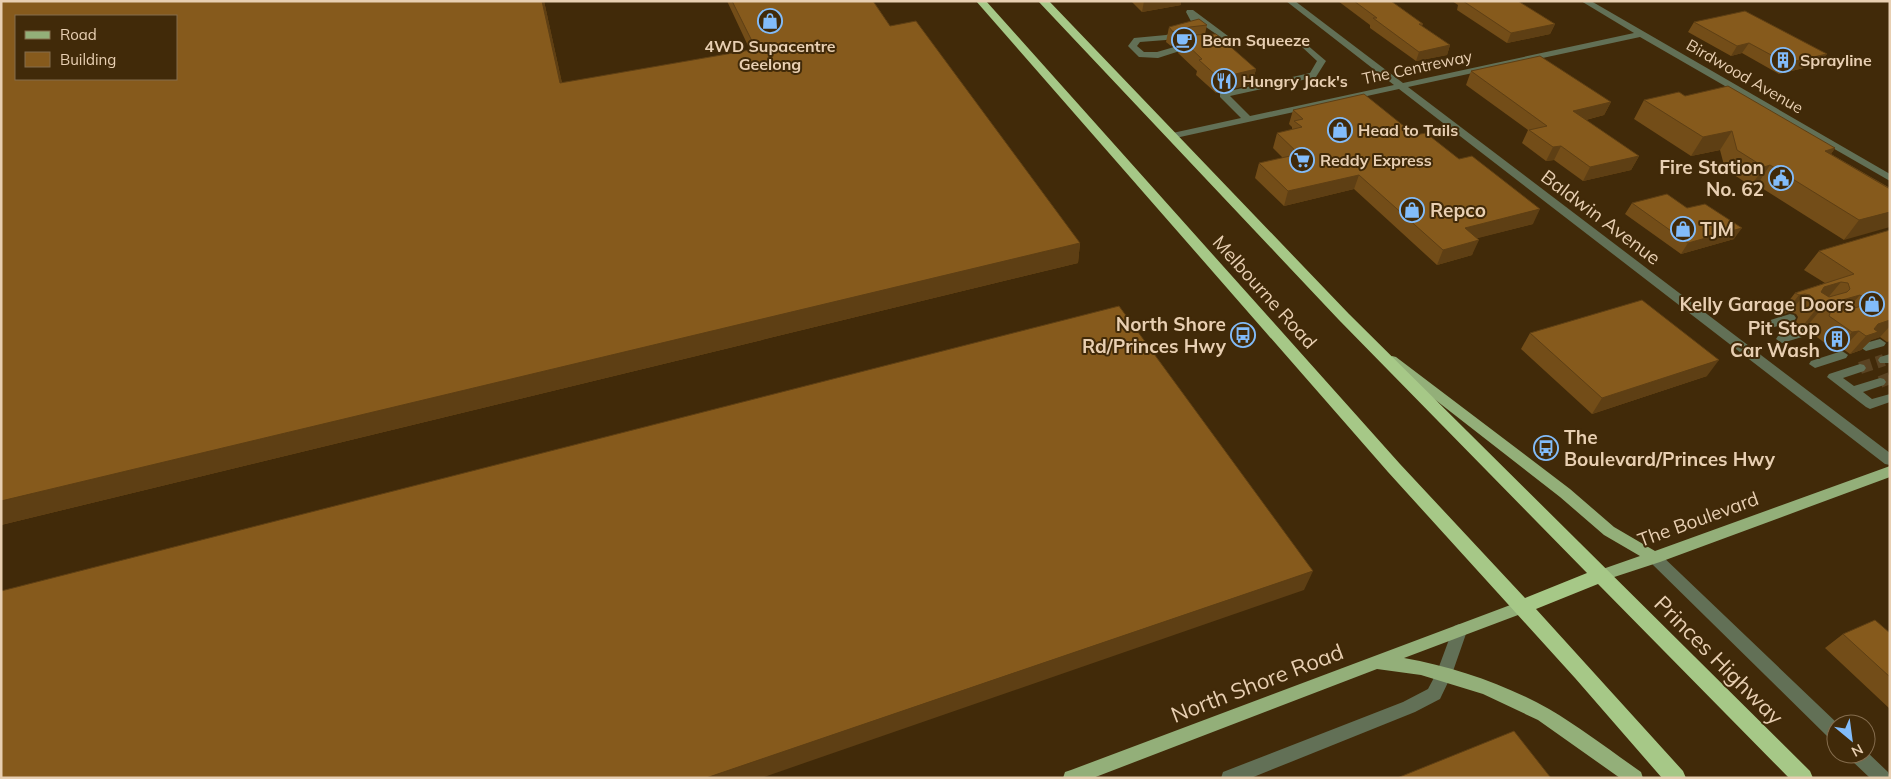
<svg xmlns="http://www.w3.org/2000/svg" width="1891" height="779" viewBox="0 0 1891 779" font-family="Mulish,sans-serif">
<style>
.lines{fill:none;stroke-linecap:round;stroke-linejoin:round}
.minor-tunnel{stroke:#5a4322;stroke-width:12;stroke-dasharray:12 5.5;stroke-linecap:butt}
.minor{fill:#627056;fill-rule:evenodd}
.major{fill:#93af79;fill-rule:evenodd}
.highway{fill:#a6c887;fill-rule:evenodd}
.wall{fill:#734d18}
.shaded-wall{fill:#5e3f14}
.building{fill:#865a1c;stroke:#5e3f14;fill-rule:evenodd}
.labels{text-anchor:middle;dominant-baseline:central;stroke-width:4;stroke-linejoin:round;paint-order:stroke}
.far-poi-label{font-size:16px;font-weight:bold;fill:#e8cfb2;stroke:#412a09;text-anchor:start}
.far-street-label{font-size:16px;fill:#e8cfb2;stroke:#412a09}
.poi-label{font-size:19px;font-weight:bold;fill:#e8cfb2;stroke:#412a09;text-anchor:end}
.street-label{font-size:19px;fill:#e8cfb2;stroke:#412a09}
.near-street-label{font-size:22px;fill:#e8cfb2;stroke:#412a09}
</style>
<rect width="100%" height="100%" fill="#412a09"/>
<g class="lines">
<path class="minor-tunnel" d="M1860 368 1884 360
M1880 382 1890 378"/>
<path class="minor" d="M1286 1H1295L1403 83 1634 33 1581 1H1591L1890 174V181L1640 37 1408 87 1890 453V465L1885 464 1399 89 1171 139 1168 138V134L1241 118 1220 97V93L1310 73 1317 61 1302 47 1306 44 1326 61 1316 77 1230 96 1250 116 1394 85Z
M1187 10H1193L1228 36 1216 46 1189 48 1158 58 1139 57 1128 46 1134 38 1166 35 1194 27 1186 12ZM1200 23 1219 36 1214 41 1188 43 1157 52H1144L1137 46 1140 42 1166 40 1202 30 1203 28Z
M1790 314 1794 315 1796 318 1794 321 1765 330 1759 326 1761 323Z
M1808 327 1812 328 1814 331 1812 334 1782 343 1776 339 1778 336Z
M1880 339 1886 343 1884 346 1866 351 1860 347 1862 344Z
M1842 351 1848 355 1846 358 1815 368 1809 364 1811 361Z
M1890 354V363H1880L1878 360 1880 357Z
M1860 364 1864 365 1866 368 1864 371 1843 378 1854 386 1880 378 1884 379 1886 382 1884 385 1863 392 1872 399 1890 394V402L1870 409 1866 407 1827 377 1829 374Z
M1655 552 1660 554 1838 724H1836V741L1830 739 1650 562 1648 558 1650 554Z
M1459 624 1464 626 1467 631 1452 674 1440 699 1415 712 1251 778H1221L1223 772 1403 702 1428 689 1437 672 1454 626Z
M1866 751 1888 772 1890 778H1870L1851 760 1849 754H1866Z"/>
<path class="major" d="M1392 356 1396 357 1570 489 1614 527 1655 551 1890 466V477L1660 562 1602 581 1597 579 1595 575 1597 571 1640 556 1604 535 1560 497 1388 363 1386 360Z
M1521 601 1526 602 1529 607 1526 612 1404 658C1455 667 1504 684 1549 709 1581 728 1611 751 1641 772L1643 778H1620L1538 720 1483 694 1421 675 1377 669 1093 778H1063L1065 772 1071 770Z"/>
<path class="highway" d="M976 1H986L1400 464 1525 598 1587 573 1339 320 1038 1H1049L1349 314 1810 771 1813 778H1789L1598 584 1536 609 1683 771 1686 778H1662L1575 678 1388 472Z"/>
</g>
<path class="wall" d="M544 1 562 83 750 50 727 1H873L890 26 1080 243 1078 263 1 525Z
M1131 1H1181V5L1142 12Z
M1338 1H1391L1423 24 1422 26 1450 45 1447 55 1416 61 1370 28V25Z
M1452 1H1518L1555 24 1550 34 1507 43 1457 10 1458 5Z
M1694 22 1820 64 1779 74 1742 53 1731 56 1688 32Z
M1207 25 1205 34 1256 69 1252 84 1216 93 1196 75 1197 71 1178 53 1180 43 1171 46 1166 42 1169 27Z
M1471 71 1611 102 1604 115 1586 120 1639 156 1631 170 1583 181 1554 160 1546 161 1522 143 1528 130 1466 85Z
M1685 96 1835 148 1831 154 1890 188 1844 240 1757 185 1751 186 1725 169 1720 150 1691 156 1634 119 1644 100Z
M1293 110 1415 135 1533 224 1477 238 1472 255 1437 265 1354 189 1284 206 1255 178 1259 163 1283 158 1273 148 1277 133 1292 130V127L1289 124Z
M1632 203 1687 208 1734 239 1681 254 1625 214Z
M1890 230V341L1887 342 1880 337 1871 340 1861 350 1850 354 1843 349 1836 351 1814 335 1816 330 1814 327 1808 325 1802 327 1796 322 1798 317 1796 314 1790 312 1784 314 1781 311 1795 293 1825 283 1804 270 1819 251Z
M1530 333 1707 376 1592 414 1521 349Z
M1890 633V709L1825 648 1843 634Z"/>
<path class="shaded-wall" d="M542 1H544L566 102 560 83Z
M1144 1H1181V5L1142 12Z
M1555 24 1550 34 1507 43 1511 33Z
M1190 27 1188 41 1181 39 1180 43 1171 46 1173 32Z
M1749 43 1742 53 1731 56 1737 46Z
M1450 45 1447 55 1416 61 1419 52Z
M1827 54 1820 64 1779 74 1786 63Z
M1256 69 1252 84 1216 93 1219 78Z
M1611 102 1604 115 1566 125 1573 111Z
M1732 131 1720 150 1691 156 1703 137Z
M1561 146 1554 160 1546 161 1553 147Z
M1835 148 1822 167 1825 151Z
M1639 156 1631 170 1583 181 1590 167Z
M1770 165 1757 185 1751 186 1764 167Z
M1359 175 1354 189 1284 206 1288 191Z
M1540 209 1533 224 1459 243 1465 228Z
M1890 212V227L1844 240 1859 220Z
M1742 228 1734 239 1681 254 1688 243Z
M1479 240 1472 255 1437 265 1443 250Z
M1080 243 1078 263 1 525V501Z
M1841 282 1826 300 1812 304 1824 287Z
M1805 294 1790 312 1784 314 1799 295Z
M1860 295 1844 313 1829 316 1842 300Z
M1823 307 1808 325 1802 327 1817 308Z
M1890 320V326L1880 337 1871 340 1861 350 1850 354 1866 336 1878 324Z
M1859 331 1843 349 1836 351 1852 332Z
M1719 360 1707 376 1592 414 1602 398Z
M1313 571 1304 590 761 778H706Z"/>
<path class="building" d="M1 1H542L560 83 756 49 732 1H873L890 26 916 21 1080 243 1 501ZM16 16H176V79H16Z
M1354 1H1391L1423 24H1419L1450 45 1419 52 1373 18H1377Z
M1463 1H1518L1555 24 1511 33Z
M1745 11 1827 54 1786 63 1749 43 1737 46 1694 22Z
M1199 19 1207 25 1190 27 1173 32 1169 27Z
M1216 34 1256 69 1219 78 1199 60 1202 59 1181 39 1192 35Z
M1540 56 1611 102 1573 111 1639 156 1590 167 1561 146 1553 147 1529 130 1547 126 1471 71Z
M1728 86 1835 148 1825 151 1890 189V212L1859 220 1770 165 1764 167 1737 150 1732 131 1703 137 1644 100 1679 92 1685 96Z
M1364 94 1415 135 1426 133 1459 159 1472 156 1540 209 1465 228 1479 240 1443 250 1359 175 1288 191 1259 163 1299 154 1277 133 1302 127 1294 121 1303 119 1293 110Z
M1667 194 1687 208 1705 204 1742 228 1688 243 1632 203Z
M1890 230V320L1878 324 1874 329 1878 332 1866 336 1859 331 1852 332 1829 316 1831 311 1829 308 1823 307 1817 308 1810 303 1812 298 1810 295 1805 294 1799 295 1795 293 1854 274 1819 251ZM1841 282 1848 283 1850 289 1847 292 1829 297 1821 292 1824 287ZM1860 295 1868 300 1865 305 1847 310 1838 305 1842 300Z
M1642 300 1719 360 1602 398 1530 333Z
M1119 306 1313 571 706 778H1V591Z
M1875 620 1890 633V677L1843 634Z
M1514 731 1551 778H1397Z"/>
<defs>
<symbol id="shop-ring" viewBox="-11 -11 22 22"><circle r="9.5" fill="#412a09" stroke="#82bcfa" stroke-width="1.5"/><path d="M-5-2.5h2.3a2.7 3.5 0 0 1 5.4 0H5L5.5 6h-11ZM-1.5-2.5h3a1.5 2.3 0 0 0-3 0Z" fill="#82bcfa"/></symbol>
<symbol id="cafe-ring" viewBox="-11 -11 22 22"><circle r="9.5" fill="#412a09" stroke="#82bcfa" stroke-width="1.5"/><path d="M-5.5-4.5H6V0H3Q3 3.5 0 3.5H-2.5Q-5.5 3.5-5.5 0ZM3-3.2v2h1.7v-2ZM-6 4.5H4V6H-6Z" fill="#82bcfa"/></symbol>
<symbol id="building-ring" viewBox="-11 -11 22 22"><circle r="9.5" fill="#412a09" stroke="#82bcfa" stroke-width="1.5"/><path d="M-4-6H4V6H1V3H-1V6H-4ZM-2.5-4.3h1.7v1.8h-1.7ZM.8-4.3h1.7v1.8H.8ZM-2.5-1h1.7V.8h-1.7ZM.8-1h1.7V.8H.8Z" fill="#82bcfa"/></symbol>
<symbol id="restaurant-ring" viewBox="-11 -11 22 22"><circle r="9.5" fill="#412a09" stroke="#82bcfa" stroke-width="1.5"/><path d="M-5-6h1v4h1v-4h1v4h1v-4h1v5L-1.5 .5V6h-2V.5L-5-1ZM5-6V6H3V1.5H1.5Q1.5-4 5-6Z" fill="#82bcfa"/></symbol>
<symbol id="supermarket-ring" viewBox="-11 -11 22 22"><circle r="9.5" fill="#412a09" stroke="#82bcfa" stroke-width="1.5"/><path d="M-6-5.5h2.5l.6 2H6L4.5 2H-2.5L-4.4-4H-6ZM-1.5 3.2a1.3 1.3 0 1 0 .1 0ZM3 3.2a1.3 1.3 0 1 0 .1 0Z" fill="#82bcfa"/></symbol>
<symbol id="civic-ring" viewBox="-11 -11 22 22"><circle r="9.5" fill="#412a09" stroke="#82bcfa" stroke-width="1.5"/><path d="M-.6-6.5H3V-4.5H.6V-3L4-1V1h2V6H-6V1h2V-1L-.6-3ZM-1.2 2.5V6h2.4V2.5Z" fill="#82bcfa"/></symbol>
<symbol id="bus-ring" viewBox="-11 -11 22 22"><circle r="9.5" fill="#412a09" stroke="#82bcfa" stroke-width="1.5"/><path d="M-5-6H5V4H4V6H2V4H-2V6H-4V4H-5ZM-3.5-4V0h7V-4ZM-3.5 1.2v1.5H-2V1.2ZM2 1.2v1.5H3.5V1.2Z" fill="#82bcfa"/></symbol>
</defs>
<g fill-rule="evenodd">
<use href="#shop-ring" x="756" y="7" width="28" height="28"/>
<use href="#cafe-ring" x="1170" y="26" width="28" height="28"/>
<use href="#building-ring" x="1769" y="46" width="28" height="28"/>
<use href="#restaurant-ring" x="1210" y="67" width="28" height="28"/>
<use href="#shop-ring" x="1326" y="116" width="28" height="28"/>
<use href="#supermarket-ring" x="1288" y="146" width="28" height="28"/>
<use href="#civic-ring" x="1767" y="164" width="28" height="28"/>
<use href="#shop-ring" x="1398" y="196" width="28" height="28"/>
<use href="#shop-ring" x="1669" y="215" width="28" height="28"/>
<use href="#shop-ring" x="1858" y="290" width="28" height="28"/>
<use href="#bus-ring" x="1229" y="321" width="28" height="28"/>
<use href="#building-ring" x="1823" y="325" width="28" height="28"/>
<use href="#bus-ring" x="1532" y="434" width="28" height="28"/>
</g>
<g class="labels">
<g class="far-poi-label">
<text x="1202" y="40">Bean Squeeze</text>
<text x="770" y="46" text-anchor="middle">4WD Supacentre<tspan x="770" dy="18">Geelong</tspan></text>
<text x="1800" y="60">Sprayline</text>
<text x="1242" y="81">Hungry Jack's</text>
<text x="1358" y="130">Head to Tails</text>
<text x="1320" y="160">Reddy Express</text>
</g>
<g class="far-street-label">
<text transform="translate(1417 67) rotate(-12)">The Centreway</text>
<text transform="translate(1745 76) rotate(30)">Birdwood Avenue</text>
</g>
<g class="poi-label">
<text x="1764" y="167">Fire Station<tspan x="1764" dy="22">No. 62</tspan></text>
<text x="1430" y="210" text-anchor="start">Repco</text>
<text x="1700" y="229" text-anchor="start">TJM</text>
<text x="1854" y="304">Kelly Garage Doors</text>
<text x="1226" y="324">North Shore<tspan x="1226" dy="22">Rd/Princes Hwy</tspan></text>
<text x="1820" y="328">Pit Stop<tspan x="1820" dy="22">Car Wash</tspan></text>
<text x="1564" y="437" text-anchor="start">The<tspan x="1564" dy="22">Boulevard/Princes Hwy</tspan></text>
</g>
<g class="street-label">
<text transform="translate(1601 217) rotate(37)">Baldwin Avenue</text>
<text transform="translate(1265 292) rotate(48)">Melbourne Road</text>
<text transform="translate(1698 519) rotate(-20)">The Boulevard</text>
</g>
<g class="near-street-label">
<text transform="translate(1719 660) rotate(45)">Princes Highway</text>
<text transform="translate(1257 683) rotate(-21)">North Shore Road</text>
</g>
</g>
<rect width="1891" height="779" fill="none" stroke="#e8cfb2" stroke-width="5"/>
<rect x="15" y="15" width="162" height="65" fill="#412a09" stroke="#846c4d"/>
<rect x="25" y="31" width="25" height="8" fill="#93af79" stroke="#846c4d"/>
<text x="60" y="40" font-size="15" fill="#e8cfb2">Road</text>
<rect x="25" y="52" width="25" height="15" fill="#865a1c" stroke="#846c4d"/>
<text x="60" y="65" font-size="15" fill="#e8cfb2">Building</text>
<g transform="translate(1851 739) rotate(151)"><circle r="24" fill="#412a09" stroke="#846c4d"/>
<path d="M0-4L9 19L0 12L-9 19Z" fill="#82bcfa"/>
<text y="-8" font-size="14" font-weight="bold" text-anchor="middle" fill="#e8cfb2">N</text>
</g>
</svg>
